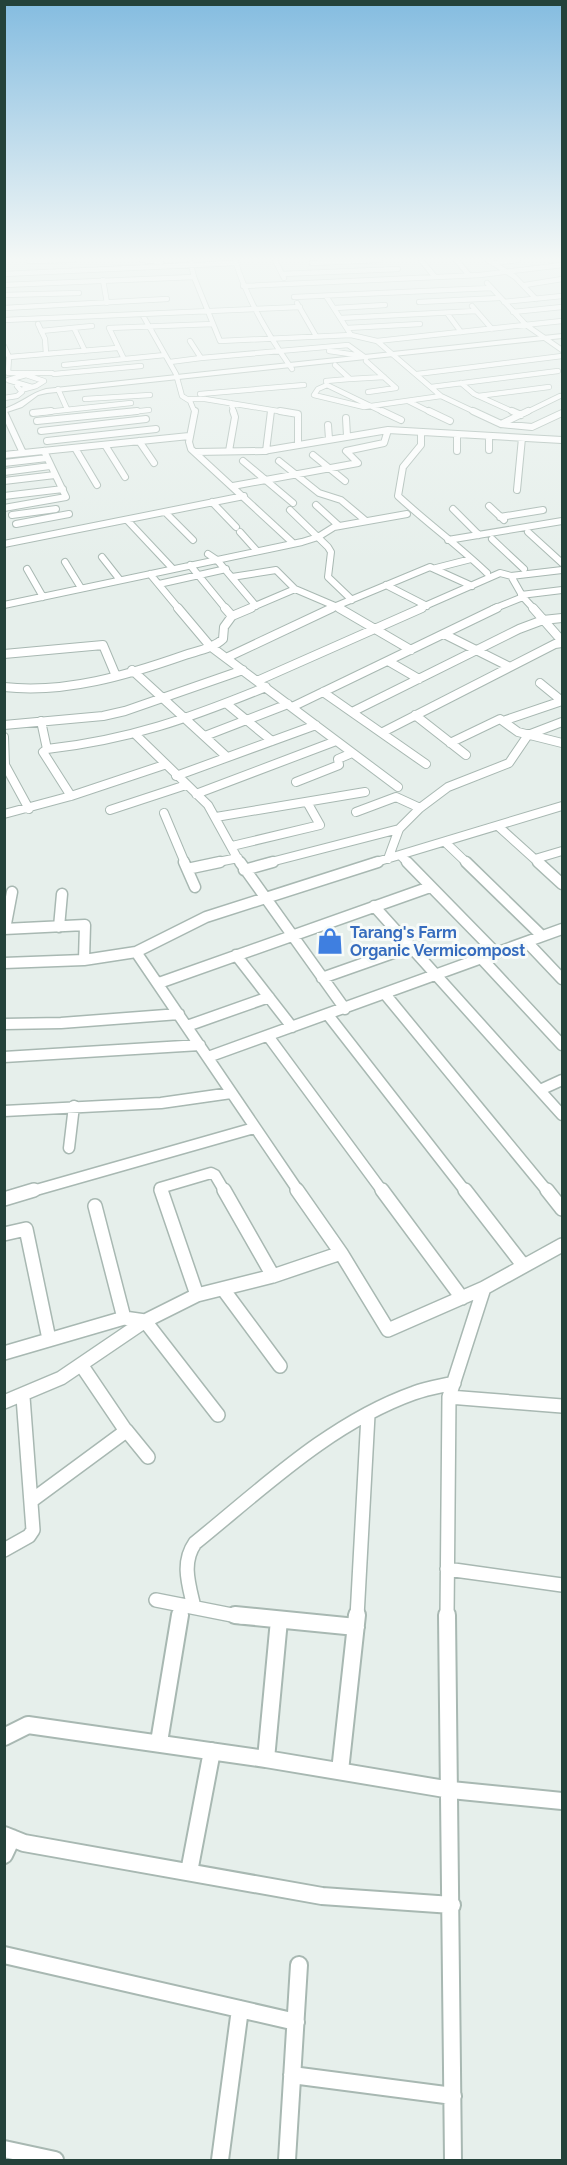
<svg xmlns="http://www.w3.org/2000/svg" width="567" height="2165" viewBox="0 0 567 2165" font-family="Raleway,sans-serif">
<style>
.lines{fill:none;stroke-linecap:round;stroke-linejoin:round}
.minor-far5-casing{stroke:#a8b8b2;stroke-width:6}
.minor-far4-casing{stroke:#a8b8b2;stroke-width:8}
.minor-far3-casing{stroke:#a8b8b2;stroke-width:10}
.minor-far2-casing{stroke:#a8b8b2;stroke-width:13}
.minor-far1-casing{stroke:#a8b8b2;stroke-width:16}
.minor-casing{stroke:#a8b8b2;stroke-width:20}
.tertiary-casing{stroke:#a8b8b2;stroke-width:2}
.minor-far5{stroke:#fff;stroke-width:4.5}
.minor-far4{stroke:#fff;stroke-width:6}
.minor-far3{stroke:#fff;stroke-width:8}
.minor-far2{stroke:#fff;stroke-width:10}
.minor-far1{stroke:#fff;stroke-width:13}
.minor{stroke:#fff;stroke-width:16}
.tertiary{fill:#fff;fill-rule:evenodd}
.labels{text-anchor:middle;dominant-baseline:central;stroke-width:6;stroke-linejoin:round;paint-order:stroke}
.shop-label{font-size:16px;font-weight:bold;fill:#366cbe;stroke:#f7fbf9;text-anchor:start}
</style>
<rect width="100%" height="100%" fill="#e6efeb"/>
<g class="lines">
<defs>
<path id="minor-far5" d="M142 260 161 262
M190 260 194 277 220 341 351 335
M235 260C247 300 268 335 292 369
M275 260 284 278
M421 260 435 277
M456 260 469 275
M488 260 515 277 536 299
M29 261 73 260
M312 263 380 260
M494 263 518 260
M4 274 236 263
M282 274 398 269
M103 280 107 303
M487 283 526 325 562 350
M4 285 194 277
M525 285 562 279
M243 286 480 275 562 265
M4 295 79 293
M326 296 351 335 377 341 441 396 477 413
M294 297 491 288
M419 302 499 298
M504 302 562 296
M297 303 316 336
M472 306 492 329
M4 308 167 299
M335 308 385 305
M513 312 562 307
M447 313 461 332
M142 314 176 374 182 396 190 401 195 413
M341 318 476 311
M4 320 300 307
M38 324 45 339 46 354
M74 328 85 351
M347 328 420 324
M41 331 92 326
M190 341 201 358 348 345 366 358
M377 341 562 321
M4 346 9 357 8 373H52
M329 351 363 356
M9 357 117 348
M124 359 109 328 213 324
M366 361 396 388 368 392
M170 362 201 358
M64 365 165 355
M335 365 350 379 384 377
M54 374 141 366
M417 374 562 356
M349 379 326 381 327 385 318 389 314 395 364 407 441 396
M461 383 474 394 516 413
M327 385 385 413
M431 387 558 371
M58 389 67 409
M21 390 36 386 44 381 26 375 8 380 32 387
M200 394 304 385
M478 396 549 387
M4 398 17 396 22 392 17 386
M85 399 150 395
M188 399H205L290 413
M408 401 432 413
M231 403 234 413
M37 413 131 403
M122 413 149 410
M271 413V410
M525 413 560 396"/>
<path id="minor-far4" d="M195 411 189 442 191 449 293 543
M280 411 298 414V445
M382 411 401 420
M429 411 450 421
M473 411 501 424
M512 411 521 415
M528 411 501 424 532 427 562 413
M4 412 23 453
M33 413 51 411
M346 418 347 436
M37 421 137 411
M328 425 329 439
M41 431 146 419
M421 432V445L403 467 398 496C427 523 459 546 487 573
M457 434V451
M489 436V450
M47 441 156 429
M139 441 154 463
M105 445 125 477
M75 448 97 485
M229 451 235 417 233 411
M266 451 271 411
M195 452 263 451 388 430 562 440
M4 455 189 436
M313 455 345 481
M243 461 293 503
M279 461 319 493 341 500 366 521
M4 463 47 458
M4 472 50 466
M4 481 55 475
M233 486 358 463 346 451 384 443 388 430
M517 490 522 438
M4 496 63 489
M212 502 236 527
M316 505 339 526
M489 506 504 520
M4 508 66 497 44 451
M453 509 479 535
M290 510 328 547 331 552 328 577 352 600
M165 512 193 540
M12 515 56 509
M500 517 543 510
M127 520 173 569
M16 524 69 514
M240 532 257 551
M528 532 562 563
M492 539 524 569
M448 540 562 521
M4 544 244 496
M208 554 217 560 256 606
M102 557 120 580
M65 562 81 588
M190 565 226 609
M436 568 471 559
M27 569 43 597
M150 574 179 609
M511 576 562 570
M232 577 276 570 295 589 342 609
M159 584 226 569
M386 585 427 606
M521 595 562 590
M4 605 302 542 318 537 334 527 407 514
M248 609 295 589
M329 609 430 567 472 586
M418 609 500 573 511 576 523 597 534 609
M493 609 523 597"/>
<path id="minor-far3" d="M178 608 210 646 398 787
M339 608 411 650
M533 608 562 641
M232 616 251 608
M444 634 508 666
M4 654 103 645 116 676
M228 657 332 608
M388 661 419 679
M132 670 227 757
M257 681 422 608
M540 683 562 701
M4 687C65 694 128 675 185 655 197 651 214 648 223 639L224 627 232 616 225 608
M323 692 426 764
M227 704 272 741
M292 707 497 608
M352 712 519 629 543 620 562 618
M415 715 466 755
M41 721 47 749 43 752 71 796
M503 721 562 701
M4 725 103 716 125 711 243 670
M383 732 555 644 562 643
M135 734 208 805 240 863
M205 736 288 704
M4 737 5 765 29 809
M450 743 500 719 518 732 562 743
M47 749C129 740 190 718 266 687
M176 776 316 725
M296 782 339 765 338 759 352 753
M196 794 336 741
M110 810 186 785
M356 812 396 797 420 808
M164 813 185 863
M4 814 71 796 164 765
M216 817 365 792
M498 826 539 863
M445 842 467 863
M232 846 320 825 307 802
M401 856 408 863
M388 859 399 829 420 808 448 787 509 763 528 735 562 722
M535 859 562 851
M213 863 238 858
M267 863 399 829
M373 863 562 806"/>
<path id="minor-far2" d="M184 862 195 887
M240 862 345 1009
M407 862 496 953
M466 862 542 936
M538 862 562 884
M187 869 220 862
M244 870 273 862
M374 906 562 1115
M59 927 62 894
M4 929 85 925 84 960
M5 929 12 892
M527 942 562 979
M136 952 299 1192
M236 955 292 1027
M482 959 562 1045
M4 963 84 960 136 952 206 917 378 862
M322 978 410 947
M159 983 430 887
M385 994 548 1192
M328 1015 466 1192
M4 1024 61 1023 179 1014
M187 1026 269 997
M268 1036 383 1192
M4 1057 200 1045
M208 1057 562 929
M540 1090 562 1080
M4 1111 161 1103 231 1093
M69 1148 74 1106
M29 1192 254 1128
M161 1192 160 1188 211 1173 215 1175 225 1192"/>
<path id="minor-far1" d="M161 1190 197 1295
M224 1190 273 1276
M297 1190 341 1253 388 1330 484 1288 562 1245
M382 1190 462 1298
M465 1190 523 1265
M547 1190 562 1209
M4 1199 34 1190
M95 1206 124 1318
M4 1234 26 1229 49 1339
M223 1289 280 1366
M4 1353 124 1318 145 1321 197 1295 273 1276 341 1253
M449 1397 562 1406
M4 1402 61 1378 145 1321 218 1415
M126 1430 148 1457
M31 1501 126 1431 82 1366
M4 1550 29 1536 33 1530 23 1397
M447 1569 562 1585
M156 1600 242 1617
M194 1607C189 1585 181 1563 195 1543 263 1488 330 1423 414 1393 427 1388 441 1386 454 1383
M180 1617 182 1605
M357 1617 368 1415
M447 1617 449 1397 484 1288"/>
<path id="minor" d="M235 1615 356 1627
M447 1615 453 2160
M4 1737 28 1725 266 1759 451 1790 562 1801
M159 1742 180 1615
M266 1759 279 1620
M340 1771 357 1615
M4 1835 24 1843 322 1896 452 1905
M4 1855 12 1838
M189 1872 212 1751
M4 1955 296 2022
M292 2075 453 2096
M4 2149 55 2160
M220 2160 240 2009
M287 2160 299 1965"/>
<path id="tertiary" d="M562 334V338L47 393 38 395 22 407 4 413V409C20 404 31 393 46 389Z"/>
</defs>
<use href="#minor-far5" class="minor-far5-casing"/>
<use href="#minor-far4" class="minor-far4-casing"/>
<use href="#minor-far3" class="minor-far3-casing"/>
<use href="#minor-far2" class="minor-far2-casing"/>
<use href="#minor-far1" class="minor-far1-casing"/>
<use href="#minor" class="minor-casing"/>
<use href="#tertiary" class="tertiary-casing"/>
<use href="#minor-far5" class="minor-far5"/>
<use href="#minor-far4" class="minor-far4"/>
<use href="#minor-far3" class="minor-far3"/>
<use href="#minor-far2" class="minor-far2"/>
<use href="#minor-far1" class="minor-far1"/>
<use href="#minor" class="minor"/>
<use href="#tertiary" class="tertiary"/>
</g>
<linearGradient id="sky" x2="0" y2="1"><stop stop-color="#84bce0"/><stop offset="0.46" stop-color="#f4f8f6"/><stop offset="1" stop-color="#f4f8f6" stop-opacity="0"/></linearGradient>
<rect width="567" height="563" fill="url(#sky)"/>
<defs>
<symbol id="shop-bare" viewBox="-9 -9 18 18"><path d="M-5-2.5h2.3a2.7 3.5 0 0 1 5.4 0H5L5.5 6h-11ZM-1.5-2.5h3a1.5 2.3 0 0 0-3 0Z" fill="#3f7fe0" stroke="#f7fbf9" stroke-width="2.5" paint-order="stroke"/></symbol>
</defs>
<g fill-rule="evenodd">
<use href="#shop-bare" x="311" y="922" width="38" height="38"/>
</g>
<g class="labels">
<g class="shop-label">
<text x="350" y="932">Tarang's Farm<tspan x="350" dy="18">Organic Vermicompost</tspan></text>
</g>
</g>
<rect width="567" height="2165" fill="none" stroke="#24423a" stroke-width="12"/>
</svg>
